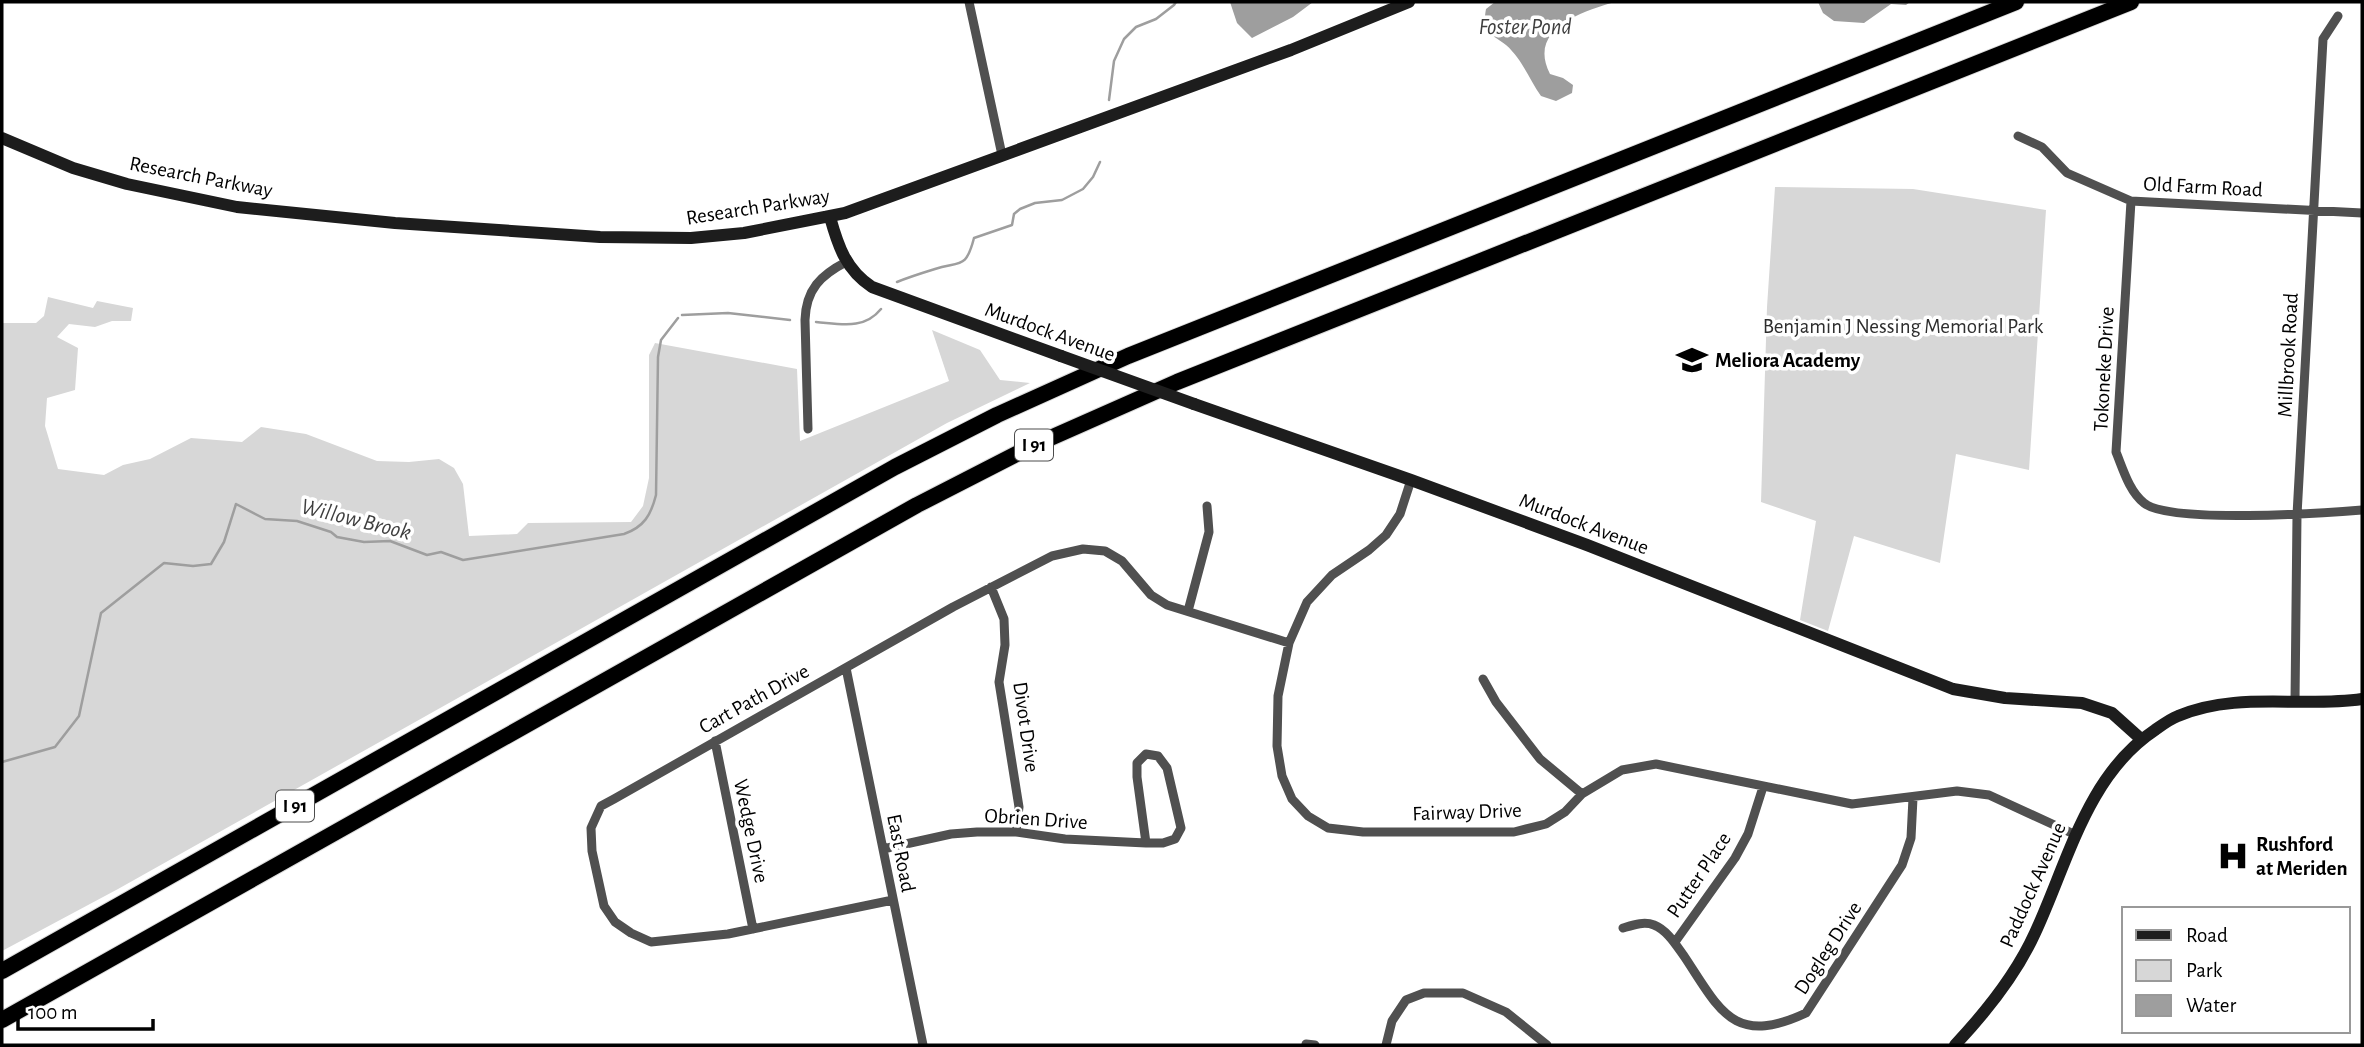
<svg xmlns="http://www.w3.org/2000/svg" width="2364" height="1047" viewBox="0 0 2364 1047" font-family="'Alegreya Sans',sans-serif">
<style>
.green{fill:#d7d7d7}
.water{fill:#9e9e9e}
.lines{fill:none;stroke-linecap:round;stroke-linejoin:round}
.stream{stroke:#9e9e9e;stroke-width:2.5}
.highway-casing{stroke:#dbdbdb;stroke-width:18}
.street{stroke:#505050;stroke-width:9}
.secondary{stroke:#1d1d1d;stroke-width:12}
.highway{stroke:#000;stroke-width:16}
.secondary-bridge{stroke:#1d1d1d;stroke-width:12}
.labels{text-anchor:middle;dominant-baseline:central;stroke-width:7;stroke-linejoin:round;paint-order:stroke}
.shield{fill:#fff;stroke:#4c4c4c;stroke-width:2}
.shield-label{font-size:19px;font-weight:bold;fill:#000}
.street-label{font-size:21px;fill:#000;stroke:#fff}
.park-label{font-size:21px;fill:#2e2e2e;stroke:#fff}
.poi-label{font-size:21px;font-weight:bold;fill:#000;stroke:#fff;text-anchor:start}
.water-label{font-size:23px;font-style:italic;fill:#3f3f3f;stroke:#fff}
</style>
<rect width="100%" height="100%" fill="#fff"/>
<path class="green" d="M1775 187 1913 189 2046 210 2029 470 1956 454 1940 563 1854 536 1828 631 1800 620 1816 521 1761 502 1767 307Z
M48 297 93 308 97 301 133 308 131 321H112L95 327 69 324 57 337 78 348 75 390 47 398 45 426 58 469 104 475 123 465 150 459 191 438 242 442 261 427 306 434 377 461 409 462 439 459 454 468 463 484 469 536 517 534 528 523 631 522 643 506 649 478V355L655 343 797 369 800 441 949 381 932 330 980 350 1000 380 1030 383 947 423 118 889 2 951V323H36L44 316Z"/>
<path class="water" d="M1230 2H1313L1293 17 1252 38 1237 23Z
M1495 2H1615C1581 12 1527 29 1550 74L1563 78 1573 85 1572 93 1556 101 1541 96C1529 79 1522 59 1506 45 1498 38 1490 37 1486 26 1484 21 1485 15 1486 9Z
M1818 2H1910L1906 5 1891 4 1864 23 1834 21 1823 13Z"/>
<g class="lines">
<path class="stream" d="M1109 100 1114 61 1124 39 1136 27 1156 19 1174 5 1176 2
M897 282C909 277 922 273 935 269 961 261 966 269 974 238L1012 225 1014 214 1020 209 1035 203 1062 200 1083 189 1093 177 1100 162
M682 315 728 313 790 320
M816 322C841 324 864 330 881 309
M2 762 55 747 79 716 101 613 164 563 193 566 211 564 224 542 236 504 265 519 297 521 331 532 337 537 364 542 390 541 427 555 441 552 463 560 624 534C644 527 651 515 656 495L658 357 661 340 678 318"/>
<defs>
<path id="highway" d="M2 971 895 467 997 415 1128 356 2016 2
M2 1020 917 505 1030 447 1177 382 2131 2"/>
</defs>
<use href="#highway" class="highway-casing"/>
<path class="street" d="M969 2 1002 155
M2018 136 2042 147 2067 173 2131 201 2362 213
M2131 201 2116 452C2123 469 2129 491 2144 503 2169 524 2325 513 2362 510
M808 429 805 320C806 289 821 275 846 262
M1411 480 1400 514 1386 535 1369 550 1332 575 1307 602 1289 643 1278 696 1277 746 1282 776 1292 799 1308 816 1328 828 1363 832H1514L1546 824 1565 812 1582 794 1622 770 1656 764 1852 804 1957 791 1989 795 2076 835
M991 587 1004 619 1005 645 999 682 1019 807 1016 832
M1188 611 1209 532 1207 506
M846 668 923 1045
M1483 679 1496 702 1540 759 1582 794
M2295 701 2297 515 2323 39 2338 16
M715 741 753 929
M883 849 951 834 977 832H1016L1065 839 1146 843H1163L1175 839 1181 828 1167 768 1158 756 1146 754 1137 763V777L1146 843
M893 900 728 934 651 942 631 933 615 922 604 906 592 851 591 828 601 806 614 799 953 607 1052 556 1083 549 1105 551 1122 561 1151 595 1167 605 1289 643
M1623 928C1633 925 1644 921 1654 925 1667 930 1676 945 1684 956 1720 1010 1733 1047 1806 1013L1902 865 1911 838 1913 798
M1675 942 1735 858 1748 834 1763 787
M1306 1044 1315 1045
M1386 1045 1392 1021 1406 1000 1424 993H1463L1506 1012 1547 1045"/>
<path class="secondary" d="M2 138 73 168 127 184 237 207 395 223 600 237 691 238 744 233 845 213 1291 50 1409 2
M830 217C838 246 846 270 872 287L1061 356
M1194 404 1411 480 1587 545 1953 689 2005 698 2082 703 2112 713 2141 739
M1955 1045C1987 1011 2016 975 2035 933 2068 862 2087 775 2155 730 2162 725 2170 719 2178 716 2237 691 2301 708 2362 699"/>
<use href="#highway" class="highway"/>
<path class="secondary-bridge" d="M1061 356 1194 404"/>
</g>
<defs>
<symbol id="school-bare" viewBox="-9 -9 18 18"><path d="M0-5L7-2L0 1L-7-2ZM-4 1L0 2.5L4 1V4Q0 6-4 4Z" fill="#000" stroke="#fff" stroke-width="2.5" paint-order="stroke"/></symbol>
<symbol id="hospital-bare" viewBox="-9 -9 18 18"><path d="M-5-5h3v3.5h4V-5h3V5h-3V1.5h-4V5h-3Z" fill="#000" stroke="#fff" stroke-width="2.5" paint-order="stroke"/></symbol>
</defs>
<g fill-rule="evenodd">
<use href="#school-bare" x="1670" y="338" width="44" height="44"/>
<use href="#hospital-bare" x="2211" y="834" width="44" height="44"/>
</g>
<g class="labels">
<g class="shield">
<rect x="1015" y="429.5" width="38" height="31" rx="5"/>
<rect x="276" y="790.5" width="38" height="31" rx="5"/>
</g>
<g class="shield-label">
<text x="1034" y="445">I 91</text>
<text x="295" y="806">I 91</text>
</g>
<g class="street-label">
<text transform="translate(201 177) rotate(11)">Research Parkway</text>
<text transform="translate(2203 187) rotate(3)">Old Farm Road</text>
<text transform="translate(758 207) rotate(-9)">Research Parkway</text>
<text transform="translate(1050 332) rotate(20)">Murdock Avenue</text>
<text transform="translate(2288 355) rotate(-87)">Millbrook Road</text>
<text transform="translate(2104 369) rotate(-87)">Tokoneke Drive</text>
<text transform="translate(1584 524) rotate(21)">Murdock Avenue</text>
<text transform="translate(754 699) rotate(-29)">Cart Path Drive</text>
<text transform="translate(1026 727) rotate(82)">Divot Drive</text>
<text transform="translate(1467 812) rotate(-2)">Fairway Drive</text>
<text transform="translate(1036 819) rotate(4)">Obrien Drive</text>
<text transform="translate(751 831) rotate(78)">Wedge Drive</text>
<text transform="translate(901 853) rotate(79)">East Road</text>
<text transform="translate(1699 875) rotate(-56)">Putter Place</text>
<text transform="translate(2033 885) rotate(-66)">Paddock Avenue</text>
<text transform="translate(1828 948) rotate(-57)">Dogleg Drive</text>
</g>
<g class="park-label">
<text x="1903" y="326">Benjamin J Nessing Memorial Park</text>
</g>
<g class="poi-label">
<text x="1715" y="360">Meliora Academy</text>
<text x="2256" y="844">Rushford<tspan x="2256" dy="24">at Meriden</tspan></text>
</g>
<g class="water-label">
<text x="1525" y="27">Foster Pond</text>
<text transform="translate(356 520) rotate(14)">Willow Brook</text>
</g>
</g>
<rect width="2364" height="1047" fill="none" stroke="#000000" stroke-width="7"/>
<rect x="2122" y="907" width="228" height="126" fill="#ffffff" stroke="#999999" stroke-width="2"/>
<rect x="2136" y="930" width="35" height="10" fill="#1d1d1d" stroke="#999999" stroke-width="2"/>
<text x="2186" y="942" font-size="21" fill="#000000">Road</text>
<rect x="2136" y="960" width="35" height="21" fill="#d7d7d7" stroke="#999999" stroke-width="2"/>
<text x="2186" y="977" font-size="21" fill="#000000">Park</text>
<rect x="2136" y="995" width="35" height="21" fill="#9e9e9e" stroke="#999999" stroke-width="2"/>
<text x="2186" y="1012" font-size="21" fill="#000000">Water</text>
<path d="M18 1019v10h135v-10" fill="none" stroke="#000000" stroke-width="3.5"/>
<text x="28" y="1019" font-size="21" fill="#000000" stroke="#ffffff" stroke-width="5" paint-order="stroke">100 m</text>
</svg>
